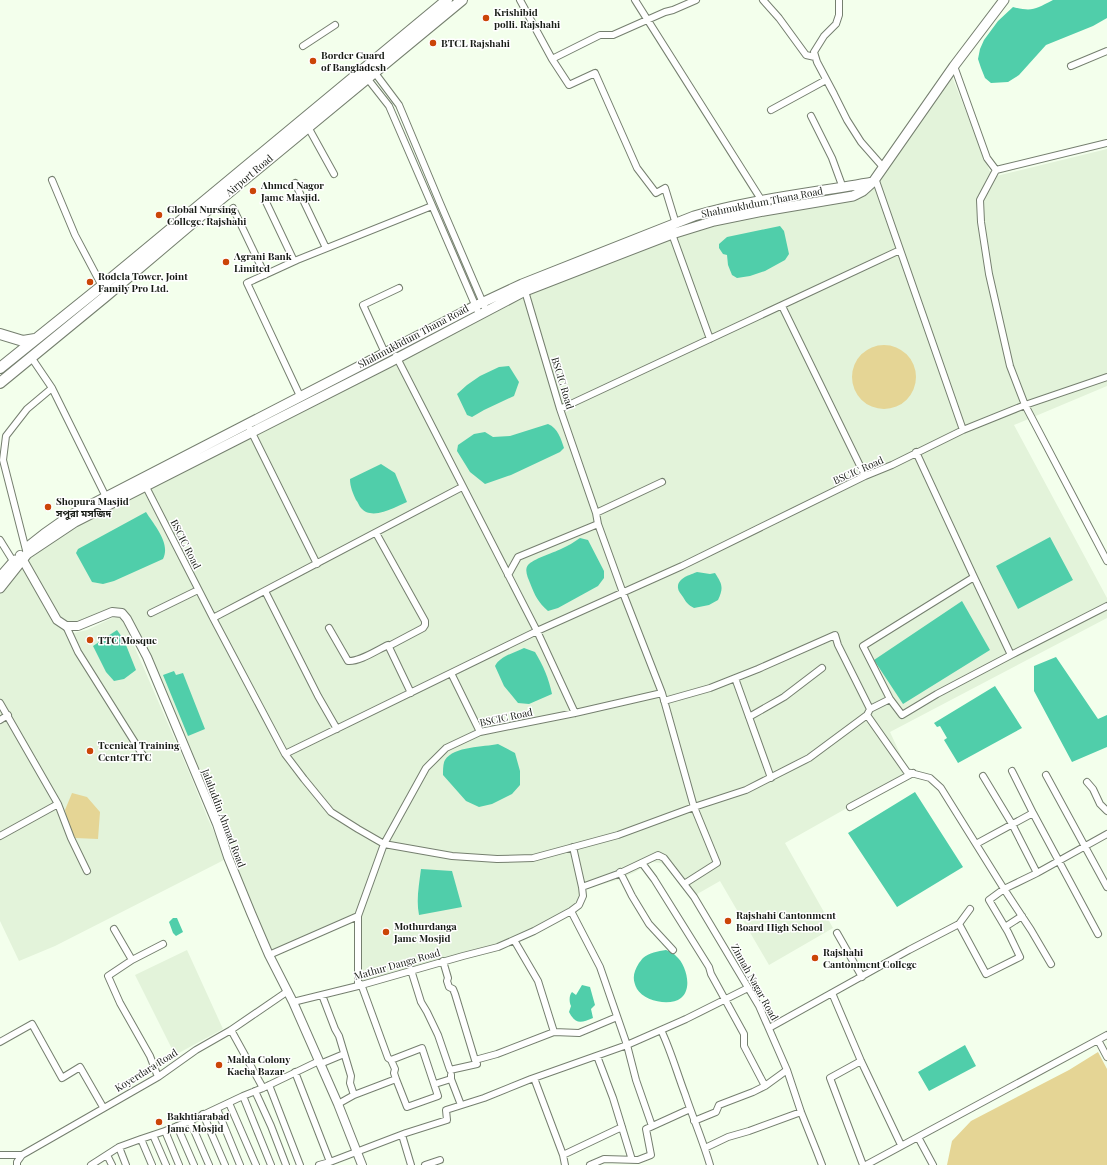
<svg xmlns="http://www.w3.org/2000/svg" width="1107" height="1165" viewBox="0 0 1107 1165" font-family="'Playfair Display','Noto Sans Bengali',serif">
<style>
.built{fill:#e3f3da}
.green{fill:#e5d595}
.water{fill:#50ceaa}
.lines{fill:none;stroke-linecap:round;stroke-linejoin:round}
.minor-casing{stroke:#757f6f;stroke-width:8}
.tertiary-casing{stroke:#757f6f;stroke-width:10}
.secondary-casing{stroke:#757f6f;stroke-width:11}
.primary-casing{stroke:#757f6f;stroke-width:12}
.minor{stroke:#fff;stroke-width:6}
.tertiary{stroke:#fff;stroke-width:8}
.secondary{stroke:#fff;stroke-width:9}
.primary{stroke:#fff;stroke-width:10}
.poi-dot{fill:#cb4507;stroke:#fff;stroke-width:1.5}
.labels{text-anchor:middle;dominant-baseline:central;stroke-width:3;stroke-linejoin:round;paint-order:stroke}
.poi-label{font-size:10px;font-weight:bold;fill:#171b15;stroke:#fff;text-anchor:start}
.street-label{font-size:10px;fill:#171b15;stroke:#fff}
</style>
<rect width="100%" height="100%" fill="#f3ffec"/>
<path class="built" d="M949 69 992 177 1107 149V386L1014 425 1107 598V618L890 732 909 773 785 843 833 928 769 965 720 881 692 897 668 868 661 863 652 862 635 872 617 880 582 890 572 915 531 935 481 953 355 990V920L269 957 147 657 122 613 112 612 67 631 74 633 87 630 112 618 119 617 125 625 189 772 208 819 226 858 222 861 55 946 19 961 0 921V580L18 556 71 518 521 287 693 219 868 184Z
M187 950 223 1029 175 1055 135 975Z"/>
<path class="green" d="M852 377a32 32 0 1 1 64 0a32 32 0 1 1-64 0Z
M72 793 87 797 100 812 98 839 75 838 68 825 65 810Z
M1098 1052 1107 1069V1165H947L952 1141 971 1121 1069 1070Z"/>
<path class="water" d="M1053 0H1107V18L1093 26 1046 45 1019 75 1008 82 991 83 985 78 981 68 978 59 980 49 984 40 998 21 1013 7C1033 12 1035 9 1053 0Z
M780 226 784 231 789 254 785 260 765 271 750 276 737 278 732 275 728 265 727 255 723 254 719 248V244L727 237Z
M509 366 519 382 514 396 484 410 472 417 467 415 457 394 467 385 480 376 499 367Z
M548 424C558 428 561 439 564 448L560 452 511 475 485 484 470 472 457 451 458 445 474 434 485 432 493 437 510 436Z
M381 464 395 473 407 502C395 507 372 521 361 508 359 506 358 502 356 500 353 493 350 487 350 479Z
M146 512C154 525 171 543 163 559L114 581 103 584 92 582 76 553 78 549Z
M1050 537 1073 580 1018 609 996 566Z
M580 538 588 540 604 571V578L598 586 558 608 548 611C538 602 535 596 530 583 528 578 524 570 528 565 533 559 553 553 561 549 568 546 574 542 580 538Z
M697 572 710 574 715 573C722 584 724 587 718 600L709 605 694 608C688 605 686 602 683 597 681 594 678 591 678 588 677 578 690 575 697 572Z
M962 601 990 650 903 704 874 660Z
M117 630 124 640 136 670 124 679 114 681 106 672 93 646Z
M524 648 535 652C543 665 549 679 552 694L529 704 518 703 504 686 495 666C500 656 514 653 524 648Z
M1056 657 1098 719 1107 715V747L1072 762 1034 691V666Z
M174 671 176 675 183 673 205 729 188 736 163 675Z
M995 686 1022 728 958 763 944 740 947 738 940 726 937 727 934 723Z
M498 744 515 753 520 771V785L512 794 492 804 479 807 466 801 443 775C443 770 443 763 445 760 454 746 484 747 498 744Z
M915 792 963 867 897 907 848 833Z
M421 869 452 871 462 907 419 915C416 900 419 885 421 869Z
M173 918H177L183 932 176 936 173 933 169 922Z
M666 950C669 951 674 953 676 956 686 964 693 989 681 998 670 1007 644 1001 637 989 632 979 633 973 639 963 640 962 641 960 643 958 649 953 658 951 666 950Z
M582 985 590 987 595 1005 591 1009 593 1018C581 1023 576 1025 569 1012L571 1006C569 1002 569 995 572 992L576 995Z
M965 1045 976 1066 929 1091 918 1072Z"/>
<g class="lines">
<defs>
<path id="minor" d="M520 0 552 59 569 85 595 73 637 168 656 193 665 188 676 224
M635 0 762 201
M763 0 779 18 806 55 815 57
M839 0V15L836 24 824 36 814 52 817 62 834 94 847 120 861 142 883 167
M303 46 335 25
M552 59 600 35H613L665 12 673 10 696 0
M954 66 987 158 996 170 1107 143
M1071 66 1107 51
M375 73 399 105 440 203 486 310
M367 78 389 106 479 314
M771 110 826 80
M811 116 832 158 843 188
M308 127 334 174
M996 170 980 200 981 222 989 274 1010 366 1025 405 1107 561
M875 178 963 430
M52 180 75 235 102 286
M295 183 326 248
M266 202 294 261
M233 208 265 275
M672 234 710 339
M525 291 560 409 596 513 598 524 623 593 662 693 694 807 717 863 684 884
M782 306 865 476
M385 353 363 305 399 288
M396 356 537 631 575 713
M52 388 106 497
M300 396 247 283 297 260 432 206
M560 409 900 250
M250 429 317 564
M144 483 213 618 285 754 304 779 331 812 358 829 384 844 452 856 497 859 533 858 618 835 694 807 746 790 809 758 867 715 870 709 838 645 835 635 758 669 710 688 664 701
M596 513 662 482
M376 533 425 621V625L423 628 389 646
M0 540 13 561
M27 554 3 460 6 436 27 409 52 388 31 357
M508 575 518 557 598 524
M265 591 318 696 337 729
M151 613 198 590
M213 618 462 487
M66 626 78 652 144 757
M329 628 348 661C360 662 377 650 388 645L411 693
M1011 655 1107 606
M451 673 480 732
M735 678 771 778
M890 699 902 715 937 694 1011 655 974 577
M0 703 58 804 71 838 87 871
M870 709 890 699 863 646 974 577 916 452
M867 715 907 772 930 778 941 788 1004 889 1037 873 1107 834
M749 717 784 697 822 668
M0 720 8 715
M285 754 537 631 682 566 865 476 892 465 963 430 1025 405 1107 377
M1046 775 1107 887
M983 776 1012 824 1037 873
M1087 782 1093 789 1100 804 1107 811
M850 807 913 773
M1033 813 1098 934
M0 836 58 804
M976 844 1033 813 1012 771
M642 863 654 879 709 967 711 974 744 1034V1046L765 1086
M620 872 632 896 649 924 673 950
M582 887 618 874 658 855 664 858 694 897 759 1006 787 1070 801 1112 817 1152 822 1165
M959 924 986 974 1020 957 1008 932 989 900 1004 889 1031 930 1051 964
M1005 927 1022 916
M114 929 132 960
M837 933 862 977
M269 955 358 916
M443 961 448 978 447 981 449 987 453 989 455 994 475 1060 497 1054 554 1032 538 981 514 940
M411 970 421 1002 427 1012 438 1035 450 1070 477 1064 475 1060
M361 984 388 1058 391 1060 395 1069 394 1073 396 1079
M358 986V916L384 844 426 768 446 748 480 732 575 713 662 693
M832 993 861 1061 901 1145
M322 995 335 1029 339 1036 351 1076 350 1083 354 1095
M293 1002 358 986 463 956 498 947 534 931 571 911 579 905 583 896 582 887 573 847
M769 1028 909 950 959 924 970 909
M231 1030 263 1088
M661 1030C671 1051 677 1073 685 1094 693 1118 703 1141 710 1165
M554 1032 579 1033 617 1017
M1098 1040 1107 1057
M0 1042 32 1024 62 1078 80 1067 103 1107
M597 1056 613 1098 632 1160
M861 1061 830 1078 863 1165
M320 1064 344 1054
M295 1072 330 1162
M158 1077 150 1056 120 1003 108 976 132 960 163 944
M534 1078 563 1155 565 1165
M451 1079 461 1105
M435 1084 451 1079V1075
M269 1085 300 1165
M255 1091 271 1126 286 1165
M243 1096 271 1165
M229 1103 256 1165
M338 1104 354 1095 396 1079 407 1107 438 1096 422 1048 391 1060
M217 1109 240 1165
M203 1114 225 1165
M190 1121 209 1165
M694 1121 716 1112 719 1105 753 1092 765 1086 787 1070
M177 1126 194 1165
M652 1126 636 1080 627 1045 686 1019 748 988
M165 1131 179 1165
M153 1135 166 1165
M402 1135 411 1165
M918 1137 933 1165
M141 1139 152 1165
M119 1147 126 1165
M705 1148 728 1137 749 1131 801 1112
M0 1155H22
M107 1155 112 1165
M563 1155 622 1127
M17 1165V1162L22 1155 158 1077 196 1050 231 1030 288 991
M91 1165 119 1147 141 1139 165 1131 190 1121 243 1096 263 1088 319 1061
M319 1165 330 1162 406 1133 447 1120 446 1110 484 1098 531 1079 627 1045 600 967 571 911
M425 1165 440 1160
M590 1165 604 1159 638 1160 651 1155 646 1129 690 1109
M866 1165 1107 1035"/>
<path id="tertiary" d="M20 555 57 620 66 626H78L112 612 122 613 127 619 147 657 217 824 228 857 251 913 269 955 293 1002 338 1104 362 1165"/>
<path id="secondary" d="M30 545 44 534 71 515 385 353 475 306 522 284 694 216C752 199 813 193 873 182
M0 577 15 560
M0 588 27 554 75 522 390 362 525 291 672 234 714 221 764 211 853 196 863 191 873 182 954 66 1004 0"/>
<path id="primary" d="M0 334 23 341 35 339
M0 368 102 286 447 0
M0 383 106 296 210 208 462 0"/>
</defs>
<use href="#minor" class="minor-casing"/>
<use href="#tertiary" class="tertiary-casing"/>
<use href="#secondary" class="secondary-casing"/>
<use href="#primary" class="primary-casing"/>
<use href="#minor" class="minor"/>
<use href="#tertiary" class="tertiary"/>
<use href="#secondary" class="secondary"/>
<use href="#primary" class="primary"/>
</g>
<g class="poi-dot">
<circle cx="486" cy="18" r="4"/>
<circle cx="433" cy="43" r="4"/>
<circle cx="313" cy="61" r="4"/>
<circle cx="253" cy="191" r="4"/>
<circle cx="159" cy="215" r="4"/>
<circle cx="226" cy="262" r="4"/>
<circle cx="90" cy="282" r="4"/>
<circle cx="48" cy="507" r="4"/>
<circle cx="90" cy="640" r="4"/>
<circle cx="90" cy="751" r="4"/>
<circle cx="728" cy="921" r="4"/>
<circle cx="386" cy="932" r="4"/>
<circle cx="815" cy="958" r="4"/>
<circle cx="219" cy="1065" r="4"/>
<circle cx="159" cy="1122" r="4"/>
</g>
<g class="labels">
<g class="poi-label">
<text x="494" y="12">Krishibid<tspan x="494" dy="12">polli. Rajshahi</tspan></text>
<text x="441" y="43">BTCL Rajshahi</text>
<text x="321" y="55">Border Guard<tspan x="321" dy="12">of Bangladesh</tspan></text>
<text x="261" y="185">Ahmed Nagor<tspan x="261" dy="12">Jame Masjid.</tspan></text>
<text x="167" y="209">Global Nursing<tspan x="167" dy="12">College, Rajshahi</tspan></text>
<text x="234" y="256">Agrani Bank<tspan x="234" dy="12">Limited</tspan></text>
<text x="98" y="276">Rodela Tower, Joint<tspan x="98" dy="12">Family Pro Ltd.</tspan></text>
<text x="56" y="501">Shopura Masjid<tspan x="56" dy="12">সপুরা মসজিদ</tspan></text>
<text x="98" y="640">TTC Mosque</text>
<text x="98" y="745">Tecnical Training<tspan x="98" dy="12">Center TTC</tspan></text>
<text x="736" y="915">Rajshahi Cantonment<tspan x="736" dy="12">Board High School</tspan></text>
<text x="394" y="926">Mothurdanga<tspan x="394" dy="12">Jame Mosjid</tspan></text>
<text x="823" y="952">Rajshahi<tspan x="823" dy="12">Cantonment College</tspan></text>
<text x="227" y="1059">Malda Colony<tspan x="227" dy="12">Kacha Bazar</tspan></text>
<text x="167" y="1116">Bakhtiarabad<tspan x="167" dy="12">Jame Mosjid</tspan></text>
</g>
<g class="street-label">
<text transform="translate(249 175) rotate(-40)">Airport Road</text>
<text transform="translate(762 202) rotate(-11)">Shahmukhdum Thana Road</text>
<text transform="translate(413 336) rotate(-28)">Shahmukhdum Thana Road</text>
<text transform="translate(563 383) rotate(73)">BSCIC Road</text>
<text transform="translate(858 470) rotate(-24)">BSCIC Road</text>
<text transform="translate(186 544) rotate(63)">BSCIC Road</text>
<text transform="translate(506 717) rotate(-12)">BSCIC Road</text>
<text transform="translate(224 818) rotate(69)">Jalaluddin Ahmad Road</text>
<text transform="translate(397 964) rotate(-16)">Mathur Danga Road</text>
<text transform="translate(755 982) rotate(61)">Zinnah Nagar Road</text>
<text transform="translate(146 1070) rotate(-32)">Koyerdara Road</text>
</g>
</g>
</svg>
